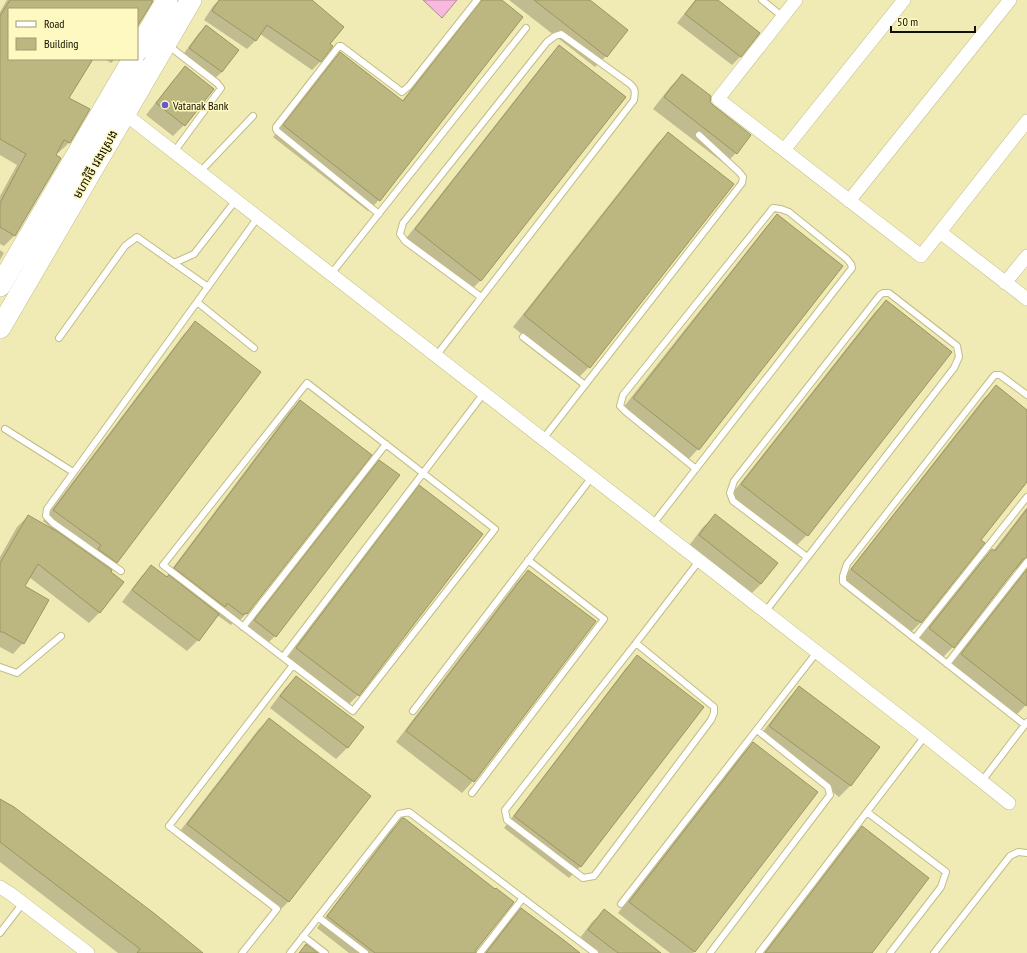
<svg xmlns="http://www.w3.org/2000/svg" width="1027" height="953" viewBox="0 0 1027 953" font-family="'PT Sans Narrow','Noto Sans Khmer',sans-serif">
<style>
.water{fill:#f7b9de;stroke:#b2869b}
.shadow{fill:#0003}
.building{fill:#bcb681;stroke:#9b9561}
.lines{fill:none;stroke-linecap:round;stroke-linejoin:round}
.lane-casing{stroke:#c2bc87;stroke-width:8}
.street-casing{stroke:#c2bc87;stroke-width:14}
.primary-casing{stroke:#c2bc87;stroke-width:22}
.lane{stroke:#fff;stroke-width:6}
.street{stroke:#fff;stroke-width:13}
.primary{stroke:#fff;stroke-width:21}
.poi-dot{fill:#6458d1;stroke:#fef8c1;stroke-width:1.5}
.labels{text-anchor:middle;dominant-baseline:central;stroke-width:3;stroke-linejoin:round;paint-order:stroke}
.poi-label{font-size:12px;fill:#121000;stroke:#fef8c1;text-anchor:start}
.street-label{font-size:12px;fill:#121000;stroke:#fef8c1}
</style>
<rect width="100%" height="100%" fill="#f0ebb4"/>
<path class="water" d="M423 0H457L442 18Z"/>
<path class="shadow" d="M7 0H152L137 25V9H9V59H91L68 98 88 109 69 143 58 153 56 152 55 155 60 158 14 236 4 246 0 244V196L17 165 0 155V12Z
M219 0H310L328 44 332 47 320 62 312 70 260 34 256 40 247 49 204 20 213 6Z
M481 0H500L379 200 368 211 273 137 329 64 340 53 402 101Z
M509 0H588L606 56 595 67Z
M695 0H716L759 33 740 57 732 65 677 23Z
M206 26 222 72 213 80 182 56 198 34Z
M559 47 481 280 469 292 404 241 548 58Z
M105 59H115L111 63Z
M185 68 212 89 184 125 173 136 146 115 174 79Z
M682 75 709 102 712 106 750 135 736 153 725 164 653 109 671 86Z
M668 133 589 367 578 378 513 327 657 144Z
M777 215 698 449 687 461 622 409 766 227Z
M0 250 4 253 0 260Z
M886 301 951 352 807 535 796 546 731 495 875 312Z
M195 323 117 562 109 569 100 612 89 623 29 577 23 587V643L13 654 0 647V557L17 527 28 516 49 528 50 527 43 521 184 334Z
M996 387 1027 412V480L980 540 921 622 910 633 841 581 984 398Z
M300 401 371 455 246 614 235 625 233 623 231 625 217 615 198 640 187 651 122 602 140 578 151 566 166 577 289 412Z
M379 461 275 636 264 647 244 632 368 472Z
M419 487 358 695 347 706 285 659 408 498Z
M1027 507V704L1015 716 950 665 1020 577V572L1018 569H1015L953 647 942 658 918 640 981 561 992 550 993 551Z
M715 516 761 584 750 595 688 547 703 527Z
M528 571 594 622 473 781 462 793 396 742 517 582Z
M637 657 703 707 580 867 569 878 504 828 626 668Z
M296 677 362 728 347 748 336 759 270 708 285 688Z
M799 688 879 747 850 786 839 797 759 737 788 699Z
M269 719 370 796 288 902 277 913 177 835 258 730Z
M753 743 816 792 694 952 693 953H670L618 913 742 754Z
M0 800 201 953H118L0 862Z
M403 819 476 950 475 953H349L317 928 391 830Z
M862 828 870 953H764L851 839Z
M521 909 580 953H484L510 920Z
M604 911 659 953H592L577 942 592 922Z"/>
<path class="building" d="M10 0H151L153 1 137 27V9H9V59H93L69 98 90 109 70 143 64 140 56 155 61 158 15 236 0 227V203L26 154 0 139V16Z
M219 0H312L344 27 330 44 333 46 321 62 267 25 256 41 212 11Z
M482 0H502L523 17 380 201 283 125 340 52 403 101Z
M534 0H590L628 30 607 57Z
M696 0H718L760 33 741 57 685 14Z
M206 25 239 50 222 72 189 48Z
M559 45 626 97 481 281 415 229Z
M185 66 214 89 185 126 156 103Z
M682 74 711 96 710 102 713 105 751 135 737 154 664 97Z
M668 132 734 184 590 368 524 315Z
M777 214 843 266 699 450 633 398Z
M886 300 952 352 808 536 741 484Z
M195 321 261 372 117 563 98 549 101 545 53 510Z
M996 385 1027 410V482L981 540 985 543 921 623 918 620 917 621 851 569Z
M300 400 372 455 247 614 245 613 243 615 227 603 225 607 174 568Z
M379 460 400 475 276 637 254 620Z
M419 485 483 534 359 696 296 648Z
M1027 509V558L1023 559 954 648 929 628 992 549 995 551Z
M715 514 778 563 761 584 699 535Z
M28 515 58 532 112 570 111 572 124 582 100 613 38 564 25 586 49 600 24 644 3 632H0V563Z
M151 565 167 577 169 575 219 614 199 641 132 590Z
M1027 569V706L961 654Z
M528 570 596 621 474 782 406 731Z
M637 655 704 707 581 867 514 816Z
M296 676 364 727 348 748 280 696Z
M799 686 880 747 851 786 769 726Z
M269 718 371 796 289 902 187 824Z
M753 742 818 792 695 952 629 902Z
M0 799 14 807 155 914 203 953H137L140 949 0 842Z
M402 818H404L495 889 496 888 514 902 476 950V953H375L327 916Z
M862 826 929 878 872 953H765Z
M521 908 565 941 580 953H486Z
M604 909 661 953H618L588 930Z
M306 944 318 953H299Z"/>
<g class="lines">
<defs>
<path id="lane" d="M762 0 783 17
M169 46 217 83 221 88 174 152
M200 172 253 116
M379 214 277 131 276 129V127L339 46H341L402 92 409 86 477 0
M174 263 194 254 236 200
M331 274 526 28
M523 337 585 385
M59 338 125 246 137 237 208 287
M254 348 197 302 258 217
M436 356 634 100C635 92 636 89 630 84L561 34 555 36 547 42 403 223 400 234 405 241 481 297
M307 383 495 529 353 711 163 565Z
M5 429 73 472
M543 439 742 183 743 177 739 172 699 135
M653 524 852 268 851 264 847 259 789 212 781 209 773 208 623 395 620 406 626 412 696 469
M121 571 53 523 46 516 47 509 197 302
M765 612 954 368 959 357 957 346 889 293H883L880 295 734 481 730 493 733 501 807 557
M243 627 386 444
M915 638 1027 497
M636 643 714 707V713L711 720 594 876 583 878 507 820 505 810 636 643 699 561
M283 657 484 393
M947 664 1027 562
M0 667 17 673 61 636
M413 711 592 477
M1025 725 843 582V576L847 564 993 377 995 375H1000L1027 395
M982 781 1027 722
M472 793 604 619 528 560
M867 812 946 872 941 887 890 953
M621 904 817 652
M318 917 365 953
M0 933 23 903
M303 936 325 953
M242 953 277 909 169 826 293 665
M290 953 399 814 409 812 595 953
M480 953 523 898
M710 953 830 795 828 787 757 730
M759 953 925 736
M934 953 1010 856 1018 852 1027 853"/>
<path id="street" d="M796 0 718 99 921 256 1027 121
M119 110 125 114 925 736 1009 803
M784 150 904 0
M849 201 1010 0
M940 232 1027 299
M1005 283 1027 256
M0 887 11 894 88 953"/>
<path id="primary" d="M137 51 167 0
M0 286 133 59
M0 328 191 0"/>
</defs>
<use href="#lane" class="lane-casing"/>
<use href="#street" class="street-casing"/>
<use href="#primary" class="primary-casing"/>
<use href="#lane" class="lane"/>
<use href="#street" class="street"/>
<use href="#primary" class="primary"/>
</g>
<circle class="poi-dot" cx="165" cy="105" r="4"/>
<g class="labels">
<g class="poi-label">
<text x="173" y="105">Vatanak Bank</text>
</g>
<g class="street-label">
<text transform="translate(95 164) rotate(-60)">មហាវិថី វេងស្រេង</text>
</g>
</g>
<rect x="8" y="8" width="130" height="52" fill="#fef8c1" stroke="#a09b74"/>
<rect x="16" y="21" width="20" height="6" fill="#ffffff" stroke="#a09b74"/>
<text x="44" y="28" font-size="12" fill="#121000">Road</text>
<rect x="16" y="38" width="20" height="12" fill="#bcb681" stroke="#a09b74"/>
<text x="44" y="48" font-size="12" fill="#121000">Building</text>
<path d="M891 26v6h84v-6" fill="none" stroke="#121000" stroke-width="2"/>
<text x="897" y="26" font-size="12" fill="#121000" stroke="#fef8c1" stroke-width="3" paint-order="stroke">50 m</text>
</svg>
